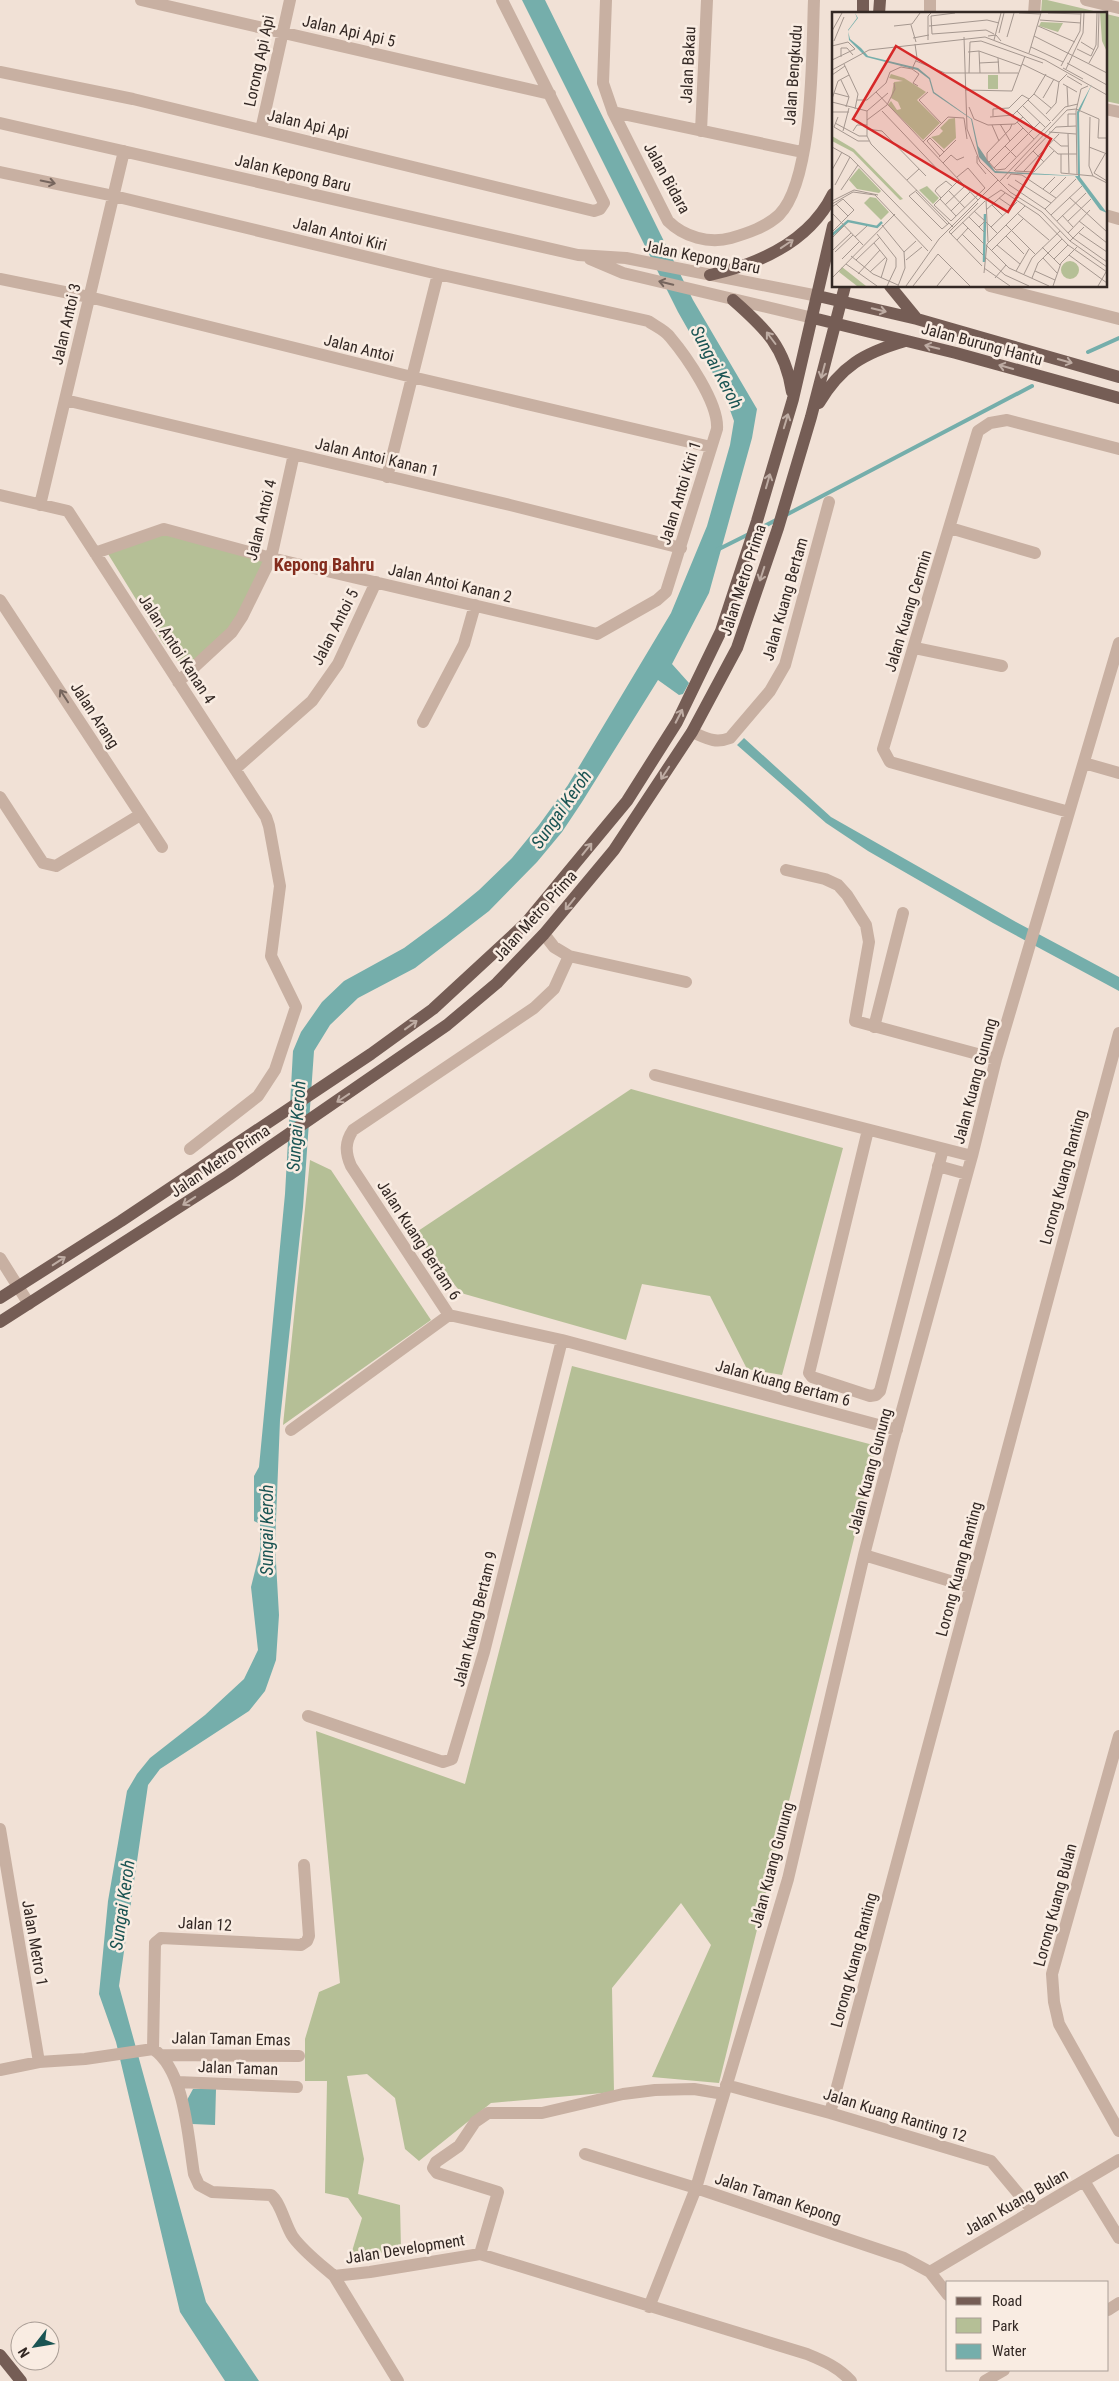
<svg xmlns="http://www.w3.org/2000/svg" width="1119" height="2381" viewBox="0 0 1119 2381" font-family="'Roboto Condensed',sans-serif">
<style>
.green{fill:#b5bf96}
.water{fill:#75aeab}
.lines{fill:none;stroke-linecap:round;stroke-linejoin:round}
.stream{stroke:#75aeab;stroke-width:4}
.minor{stroke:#c8b0a2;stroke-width:12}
.major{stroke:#755d55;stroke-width:12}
.oneway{stroke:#76655d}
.oneway2{stroke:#beaca3}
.labels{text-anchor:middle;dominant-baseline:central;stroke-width:5;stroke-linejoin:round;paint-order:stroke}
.street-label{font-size:16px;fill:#332824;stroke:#f9ece2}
.water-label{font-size:18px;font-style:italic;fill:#1a5453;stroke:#f9ece2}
.neighbourhood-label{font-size:18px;font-weight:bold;fill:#832c1d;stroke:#f9ece2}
.inset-river{fill:none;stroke:#75aeab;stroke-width:2.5}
.inset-road{fill:none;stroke:#a5978f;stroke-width:1}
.view{fill:#d62828;fill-opacity:0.15;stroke:#d62828;stroke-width:2.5}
.inset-edge{fill:none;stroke:#332824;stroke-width:2.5}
</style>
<rect width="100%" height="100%" fill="#f1e1d6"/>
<path class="green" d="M1042 0H1047L1119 17V104L1105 101V14H1041Z
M164 529 271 558 242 617 187 672 163 643 105 549Z
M631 1089 843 1148 782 1375 747 1369 710 1296 642 1284 626 1340 461 1293 415 1233Z
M310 1160 331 1170 431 1320 283 1425Z
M572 1366 877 1446 719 2083 652 2077 711 1945 681 1903 612 1988 614 2092 491 2103 419 2161 405 2149 395 2098 367 2074 347 2076 364 2159 358 2194 400 2205 401 2249 350 2258 362 2218 348 2198 325 2193 327 2081H305V2039L319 1992 340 1983 316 1731 465 1784Z"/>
<path class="water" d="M522 0H545L693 300 757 409 752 438 709 593 672 664 689 683 683 694 679 695 658 680 582 802 562 832 537 862 489 911 415 968 358 998 330 1025 314 1051 303 1207 280 1420 275 1545 279 1615 276 1660 265 1691 249 1711 160 1769 148 1785 119 1986 206 2302 259 2381H225L180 2312 116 2042 99 1994 108 1901 127 1791 137 1774 150 1758 205 1715 244 1679 258 1650 251 1587 260 1551V1524L254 1521V1476L259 1467 285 1194 293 1051 301 1032 322 1002 344 981 404 948 446 917 479 890 512 858 539 825 568 785 671 613 707 526 730 445 734 421 723 391 678 312Z
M744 738 831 817 1016 922 1119 977V991L993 923 868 851 826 823 737 745Z
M193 2089H216L215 2125 192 2124 187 2100Z"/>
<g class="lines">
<path class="stream" d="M1088 352 1119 338
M784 516 1032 386
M757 530 778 519
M717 550 749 534"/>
<path class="minor" d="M141 0 550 94
M606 0 603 83 613 112 668 221C684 237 709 244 731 238 748 233 766 227 779 215 814 180 812 49 814 0
M1086 0 1119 8
M930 14V0
M1034 14 1035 0
M0 72 133 99 594 211 600 209 604 203 502 0
M1105 109 1119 112
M613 112 802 152
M0 123 578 255 626 258 818 296
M261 130 290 0
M701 131 707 0
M0 172 114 196 438 274 648 321C655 326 665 330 670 337 686 356 719 403 717 429L666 592 657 600 597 634 271 558 164 529 95 553
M1105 215 1119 219
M590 259 623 273 813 318
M0 279 89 297 412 377 711 447
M990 286 1119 319
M65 400 510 505 681 548
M387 477 438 274
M0 495 68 511 266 817 269 826 280 886 271 956 296 1007 275 1070 258 1096 190 1149
M40 505 124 151
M950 528 1035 553
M0 600 162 847
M915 648 1002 666
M178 682 232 632 242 617 271 558 294 454
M423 722 464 644 475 605
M692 732C706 738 715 744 730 738L770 691 785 665 829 502
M1084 763 1119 773
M235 769 312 701 338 664 376 582
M0 797 43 863 56 866 140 815
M1069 812 890 762 883 749 978 431 990 423 1007 420 1119 449
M786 870 825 879 838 885 847 895 866 925 869 942 855 1021 996 1059
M544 934 554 947 569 956 686 982
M569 956 554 989 534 1008 353 1130C345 1142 345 1152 351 1166L449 1315 562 1340 897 1430
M874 1027 903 913
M655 1075 972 1156
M868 1130 809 1373 812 1377 870 1396 876 1395 880 1391 943 1149
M938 1166 967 1174
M0 1258 29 1304
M291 1430 449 1315
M864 1555 970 1587
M308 1716 443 1762 452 1759 484 1652 562 1340
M1119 1736 1052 1974 1054 2002 1059 2024 1119 2131
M0 1829 39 2062
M153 2049 155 1943 161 1938 301 1945 307 1941 309 1936 304 1865
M162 2055 299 2056
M0 2070 39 2062 85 2059 153 2049C185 2070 188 2138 194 2174L199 2185 212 2192 271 2195C281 2203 285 2225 293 2237 304 2252 320 2264 334 2276L370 2272 480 2254 807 2354C824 2361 838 2367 851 2381
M177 2082 297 2087
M726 2085 830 2113 991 2161 1033 2211
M830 2113 1119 1033
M585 2154 696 2188 904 2258 930 2272 948 2295
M1084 2181 1119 2238
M480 2254 498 2192 437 2173 433 2168 436 2162 459 2146 475 2122 488 2113H542L623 2094 655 2090 694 2089 724 2094
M930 2272 1119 2160
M334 2276 398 2381
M649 2307 696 2188 788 1879 864 1555 893 1443 972 1156 996 1059 1119 643
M1108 2310 1119 2303
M985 2381 1004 2370"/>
<path class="major" d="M863 14V0
M879 14 880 0
M710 275C759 264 810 241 833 194
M890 286 917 319
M818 296 917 319 1119 377
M733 300C766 329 785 347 792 392
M813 318 956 353 1119 398
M819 403C841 366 864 353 905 341
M0 1298 121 1221 371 1054 433 1009 525 924 627 801 677 722 721 631 757 521 793 399 833 226
M0 1322 229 1175 447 1025 497 983 544 934 614 850 692 732 737 648 778 528 811 417 845 286
M0 2355 21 2381"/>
</g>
<defs><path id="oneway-shaft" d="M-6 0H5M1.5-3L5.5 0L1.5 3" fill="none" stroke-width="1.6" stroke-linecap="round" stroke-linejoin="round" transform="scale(1.25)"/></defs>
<g class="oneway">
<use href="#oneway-shaft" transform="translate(48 182) rotate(12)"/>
<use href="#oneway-shaft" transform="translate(666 283) rotate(-166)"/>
<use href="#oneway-shaft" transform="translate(64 696) rotate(-123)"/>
</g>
<g class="oneway2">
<use href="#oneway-shaft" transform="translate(787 244) rotate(-34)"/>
<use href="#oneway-shaft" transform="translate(879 310) rotate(14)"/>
<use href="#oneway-shaft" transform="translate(771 338) rotate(-127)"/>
<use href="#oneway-shaft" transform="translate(932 347) rotate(-166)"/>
<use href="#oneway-shaft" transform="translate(1065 361) rotate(16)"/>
<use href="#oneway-shaft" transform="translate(1006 367) rotate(-164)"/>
<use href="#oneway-shaft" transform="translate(823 371) rotate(105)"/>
<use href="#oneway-shaft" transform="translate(786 421) rotate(-73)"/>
<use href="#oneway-shaft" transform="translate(768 481) rotate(-74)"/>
<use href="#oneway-shaft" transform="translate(762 574) rotate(108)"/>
<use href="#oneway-shaft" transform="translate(679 716) rotate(-63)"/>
<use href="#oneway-shaft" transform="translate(665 773) rotate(123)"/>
<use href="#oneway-shaft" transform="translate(587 849) rotate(-51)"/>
<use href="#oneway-shaft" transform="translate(570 904) rotate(129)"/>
<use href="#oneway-shaft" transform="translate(411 1025) rotate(-36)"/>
<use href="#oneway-shaft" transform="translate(343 1098) rotate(146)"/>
<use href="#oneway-shaft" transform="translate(189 1201) rotate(147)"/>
<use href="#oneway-shaft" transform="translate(59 1261) rotate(-33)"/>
</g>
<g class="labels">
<g class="street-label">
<text transform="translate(349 31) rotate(13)">Jalan Api Api 5</text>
<text transform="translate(259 61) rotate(-78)">Lorong Api Api</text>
<text transform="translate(688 65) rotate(-87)">Jalan Bakau</text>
<text transform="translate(793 75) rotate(-86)">Jalan Bengkudu</text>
<text transform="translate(308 124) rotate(13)">Jalan Api Api</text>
<text transform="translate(293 173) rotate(13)">Jalan Kepong Baru</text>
<text transform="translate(667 178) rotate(61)">Jalan Bidara</text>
<text transform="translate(340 234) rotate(14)">Jalan Antoi Kiri</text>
<text transform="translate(702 257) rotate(11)">Jalan Kepong Baru</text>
<text transform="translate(66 324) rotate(-77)">Jalan Antoi 3</text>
<text transform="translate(982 344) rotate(15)">Jalan Burung Hantu</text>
<text transform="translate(359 348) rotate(14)">Jalan Antoi</text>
<text transform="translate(377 457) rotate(13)">Jalan Antoi Kanan 1</text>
<text transform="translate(680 493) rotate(-73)">Jalan Antoi Kiri 1</text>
<text transform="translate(261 520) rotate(-76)">Jalan Antoi 4</text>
<text transform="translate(743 580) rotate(-72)">Jalan Metro Prima</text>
<text transform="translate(450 583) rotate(13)">Jalan Antoi Kanan 2</text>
<text transform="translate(785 599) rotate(-74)">Jalan Kuang Bertam</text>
<text transform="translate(908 611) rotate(-73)">Jalan Kuang Cermin</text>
<text transform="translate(335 627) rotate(-63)">Jalan Antoi 5</text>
<text transform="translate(177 649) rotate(57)">Jalan Antoi Kanan 4</text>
<text transform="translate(95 715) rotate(57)">Jalan Arang</text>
<text transform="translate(535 916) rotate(-48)">Jalan Metro Prima</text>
<text transform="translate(975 1081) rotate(-75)">Jalan Kuang Gunung</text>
<text transform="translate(220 1161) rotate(-34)">Jalan Metro Prima</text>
<text transform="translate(1063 1177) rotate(-75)">Lorong Kuang Ranting</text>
<text transform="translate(419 1240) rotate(57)">Jalan Kuang Bertam 6</text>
<text transform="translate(783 1383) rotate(15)">Jalan Kuang Bertam 6</text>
<text transform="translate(870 1471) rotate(-75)">Jalan Kuang Gunung</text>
<text transform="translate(959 1569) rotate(-75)">Lorong Kuang Ranting</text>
<text transform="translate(475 1619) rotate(-76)">Jalan Kuang Bertam 9</text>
<text transform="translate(772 1865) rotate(-75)">Jalan Kuang Gunung</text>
<text transform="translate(1055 1905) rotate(-75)">Lorong Kuang Bulan</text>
<text transform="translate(205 1924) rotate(3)">Jalan 12</text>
<text transform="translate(35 1943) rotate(80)">Jalan Metro 1</text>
<text transform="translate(854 1960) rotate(-75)">Lorong Kuang Ranting</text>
<text transform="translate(231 2039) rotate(1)">Jalan Taman Emas</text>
<text transform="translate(238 2068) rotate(2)">Jalan Taman</text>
<text transform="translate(895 2115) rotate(17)">Jalan Kuang Ranting 12</text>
<text transform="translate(778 2198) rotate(18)">Jalan Taman Kepong</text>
<text transform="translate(1016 2202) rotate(-30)">Jalan Kuang Bulan</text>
<text transform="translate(405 2249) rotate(-9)">Jalan Development</text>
</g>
<g class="water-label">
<text transform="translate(717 367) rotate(62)">Sungai Keroh</text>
<text transform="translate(561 809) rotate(-55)">Sungai Keroh</text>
<text transform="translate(296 1126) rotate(-86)">Sungai Keroh</text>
<text transform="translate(266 1530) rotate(-90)">Sungai Keroh</text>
<text transform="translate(122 1905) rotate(-82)">Sungai Keroh</text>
</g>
<g class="neighbourhood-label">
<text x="324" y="564">Kepong Bahru</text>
</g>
</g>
<g transform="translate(832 12)">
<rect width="275" height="275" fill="#f1e1d6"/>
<path d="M268 1H275V40L270 29ZM209 10 231 11 226 20 207 14ZM59 62 72 66 94 80 85 88 108 111 91 128 56 93 59 89 65 98 69 97 66 90 59 86 62 70 71 69 57 66ZM156 63H166V77H156ZM123 106 124 126 112 137 99 125 107 123 111 119 108 116 117 107ZM0 124 22 137 71 187 68 188 21 140 0 129ZM27 156 49 179 47 181 25 177 17 168ZM95 174 107 186 101 192 87 178ZM38 185 44 186 57 200 49 208 32 191ZM229 258a9 9 0 1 1 18 0a9 9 0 1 1-18 0ZM10 255 34 274H25L7 260Z" fill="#b5bf96"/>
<path d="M23 1 26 6 16 19 18 27 29 36 36 44 86 56 98 66 102 80 140 107 146 134 163 159 246 164 245 100 260 72 247 101 248 165 275 201 268 198 243 164 163 161 147 145 139 107 101 81 97 67 85 58 34 45 17 28 16 18 25 6Z" fill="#75aeab"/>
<path class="inset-river" d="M0 223 16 209 45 215 50 210M152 250 153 202"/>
<path class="inset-road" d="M123 1 99 4 100 22 154 18 162 22M187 1 209 2M216 1 249 2M208 8 249 11M79 13 84 30M62 14 80 12 88 1M97 14 155 8 167 11M206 14 243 30M0 19 10 1M167 21 172 1M156 24 164 23 169 29M202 24 275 61M132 25 135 117 148 150 178 180 210 200 238 229 275 255M175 25 182 1M81 26 97 23M96 28V4L99 1M162 28 169 1M2 29 12 5M249 30 262 38M0 34 16 30 23 37 0 48M199 35 231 50M245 37 259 44 264 33 265 1M147 39 148 61M136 40 147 39 189 54M197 41 209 1M9 45V36H15L21 43M166 46 167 61M84 49 113 61H186M147 51 167 50M235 51 275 73M257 51 266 35 267 1M12 52 26 82 23 97M190 52 227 70M229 54 248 19 249 1M231 56 251 67M80 57 87 62 81 71 86 74M234 57 251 21 252 1M0 58 37 38 153 25 213 48 275 83M137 61 138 30 149 29 211 51M0 63 13 54M235 64 250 73M9 68 17 85 14 95M231 72 245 80M235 74 236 94M133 78 180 79 193 44M44 80 146 188M96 80 87 88 110 112M2 81 17 85M202 82 219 96M211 86 222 67M0 87 6 69 17 63M25 88H35L54 71 58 60 69 55 80 57 85 46 83 32M196 88 218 109M0 90 35 99 56 81M55 93 63 77 62 71M191 94 213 115M137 95 142 107 156 113 183 112 191 105M244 97 267 107M35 99V124L39 132 122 216M50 99 109 161M185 99 202 116M0 100H17M214 102 224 91 227 70 235 62M161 104V97L177 96 190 83 197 87M6 105 2 115 26 129H37M158 105 181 103 202 82 214 62M258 105 257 154 261 164M267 107 266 126H275M35 108 55 93M220 109 233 95 246 92M185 110 202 127M3 111 27 124H35M168 112 178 129M180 112 178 117 155 141V148L164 158 173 157 219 110M160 113 167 129M236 114V102H244M35 117 50 119 94 164M11 119 17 96M21 119 25 113H35M217 120 244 122M236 122 237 161M222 128 229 134H236M91 130 116 105 132 106 135 127M173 134 184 145M217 134 226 142H245M0 135 18 145 100 229M257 135 275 142M201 139 212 150M229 142V161L261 164 275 171M273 142 262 161 275 169M108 144 95 129 98 126 112 140M145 144V151L154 162M107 145 124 128M157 150 191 116M111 151 119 143 125 148 132 145M162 156 208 110M0 158 10 140M182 159 224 115 244 114M183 159 202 160 222 139M192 159 227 122M245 162 244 99 249 77 256 74M175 167 179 162 190 163 224 186M75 168 87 157M183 168 219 191M168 169 235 98 244 97M176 172 213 197 241 226 275 250M3 173 18 145M211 177 223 165M9 178 26 153M85 178 77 184 110 217 117 211M117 179 133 196M84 180 116 213M218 181 234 165M237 185 275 220M109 186 103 179 105 176 114 169 120 174M167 186 180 195M108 187 124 204M0 189 22 178 46 183M146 191 117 220 150 254M0 192 21 180 43 183 96 239M4 192 16 204M102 193 119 209 153 176 136 156 125 165M102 193 127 168M113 193 133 174M160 193 171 204M0 195 11 187 22 198 0 220M213 197 244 167M154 198 173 181M119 199 138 180M142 199 153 209 147 215M0 201 31 233M185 201 217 228M219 203 250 174M230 203 241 215M137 205 152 220M225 209 254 181M236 209 259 187M247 209 275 231M130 210 152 232M154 210 165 221M50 213 72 240 73 256 66 274M174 213 203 242M159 215 185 190M236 221 258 198M247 221 275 240M45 222 64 246V255L55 274M119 222 153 189M130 222 151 243M174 224 192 242M23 225 35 214M0 226 12 214M125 228 136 216M238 229 252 215M156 230 154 188 169 178 207 203 236 233 275 260M42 231 55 247 49 266M154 233 177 256 217 274M165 233 188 252M210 235 228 253M1 238 19 221M159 239 192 206M3 240 21 223M72 240 84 229M237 243 275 271M19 244 41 262 66 273M153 245 173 263 197 274M211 246 225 261M10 247 27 230M222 247 236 233M24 248 48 225M74 248 90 235M14 252 45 274M152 256 178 274M184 259 197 237M203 259 223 268M38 260 54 245M152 261 155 232 193 194M26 262 48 238M192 262 200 246 228 219M0 266 63 202M163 266 174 253M200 266 206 251 230 227M74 274 107 227 166 168M81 274 106 242 138 274M105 274 120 255M221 274 229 251 245 235M266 274 274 260"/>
<path class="view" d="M64 34 219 127 176 200 21 107Z"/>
<rect width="275" height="275" class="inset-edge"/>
</g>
<rect x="946" y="2281" width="162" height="90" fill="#f9ece2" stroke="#aa9e96"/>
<rect x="956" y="2297" width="25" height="8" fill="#755d55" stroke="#aa9e96"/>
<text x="992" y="2306" font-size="15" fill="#332824">Road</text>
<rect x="956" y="2318" width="25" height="15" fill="#b5bf96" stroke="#aa9e96"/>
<text x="992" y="2331" font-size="15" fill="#332824">Park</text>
<rect x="956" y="2344" width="25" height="15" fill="#75aeab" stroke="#aa9e96"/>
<text x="992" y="2356" font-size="15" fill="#332824">Water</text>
<g transform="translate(35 2346) rotate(239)"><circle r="24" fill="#f9ece2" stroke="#aa9e96"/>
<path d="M0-4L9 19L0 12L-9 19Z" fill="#1a5453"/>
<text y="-8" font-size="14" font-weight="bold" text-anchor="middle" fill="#332824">N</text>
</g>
</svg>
